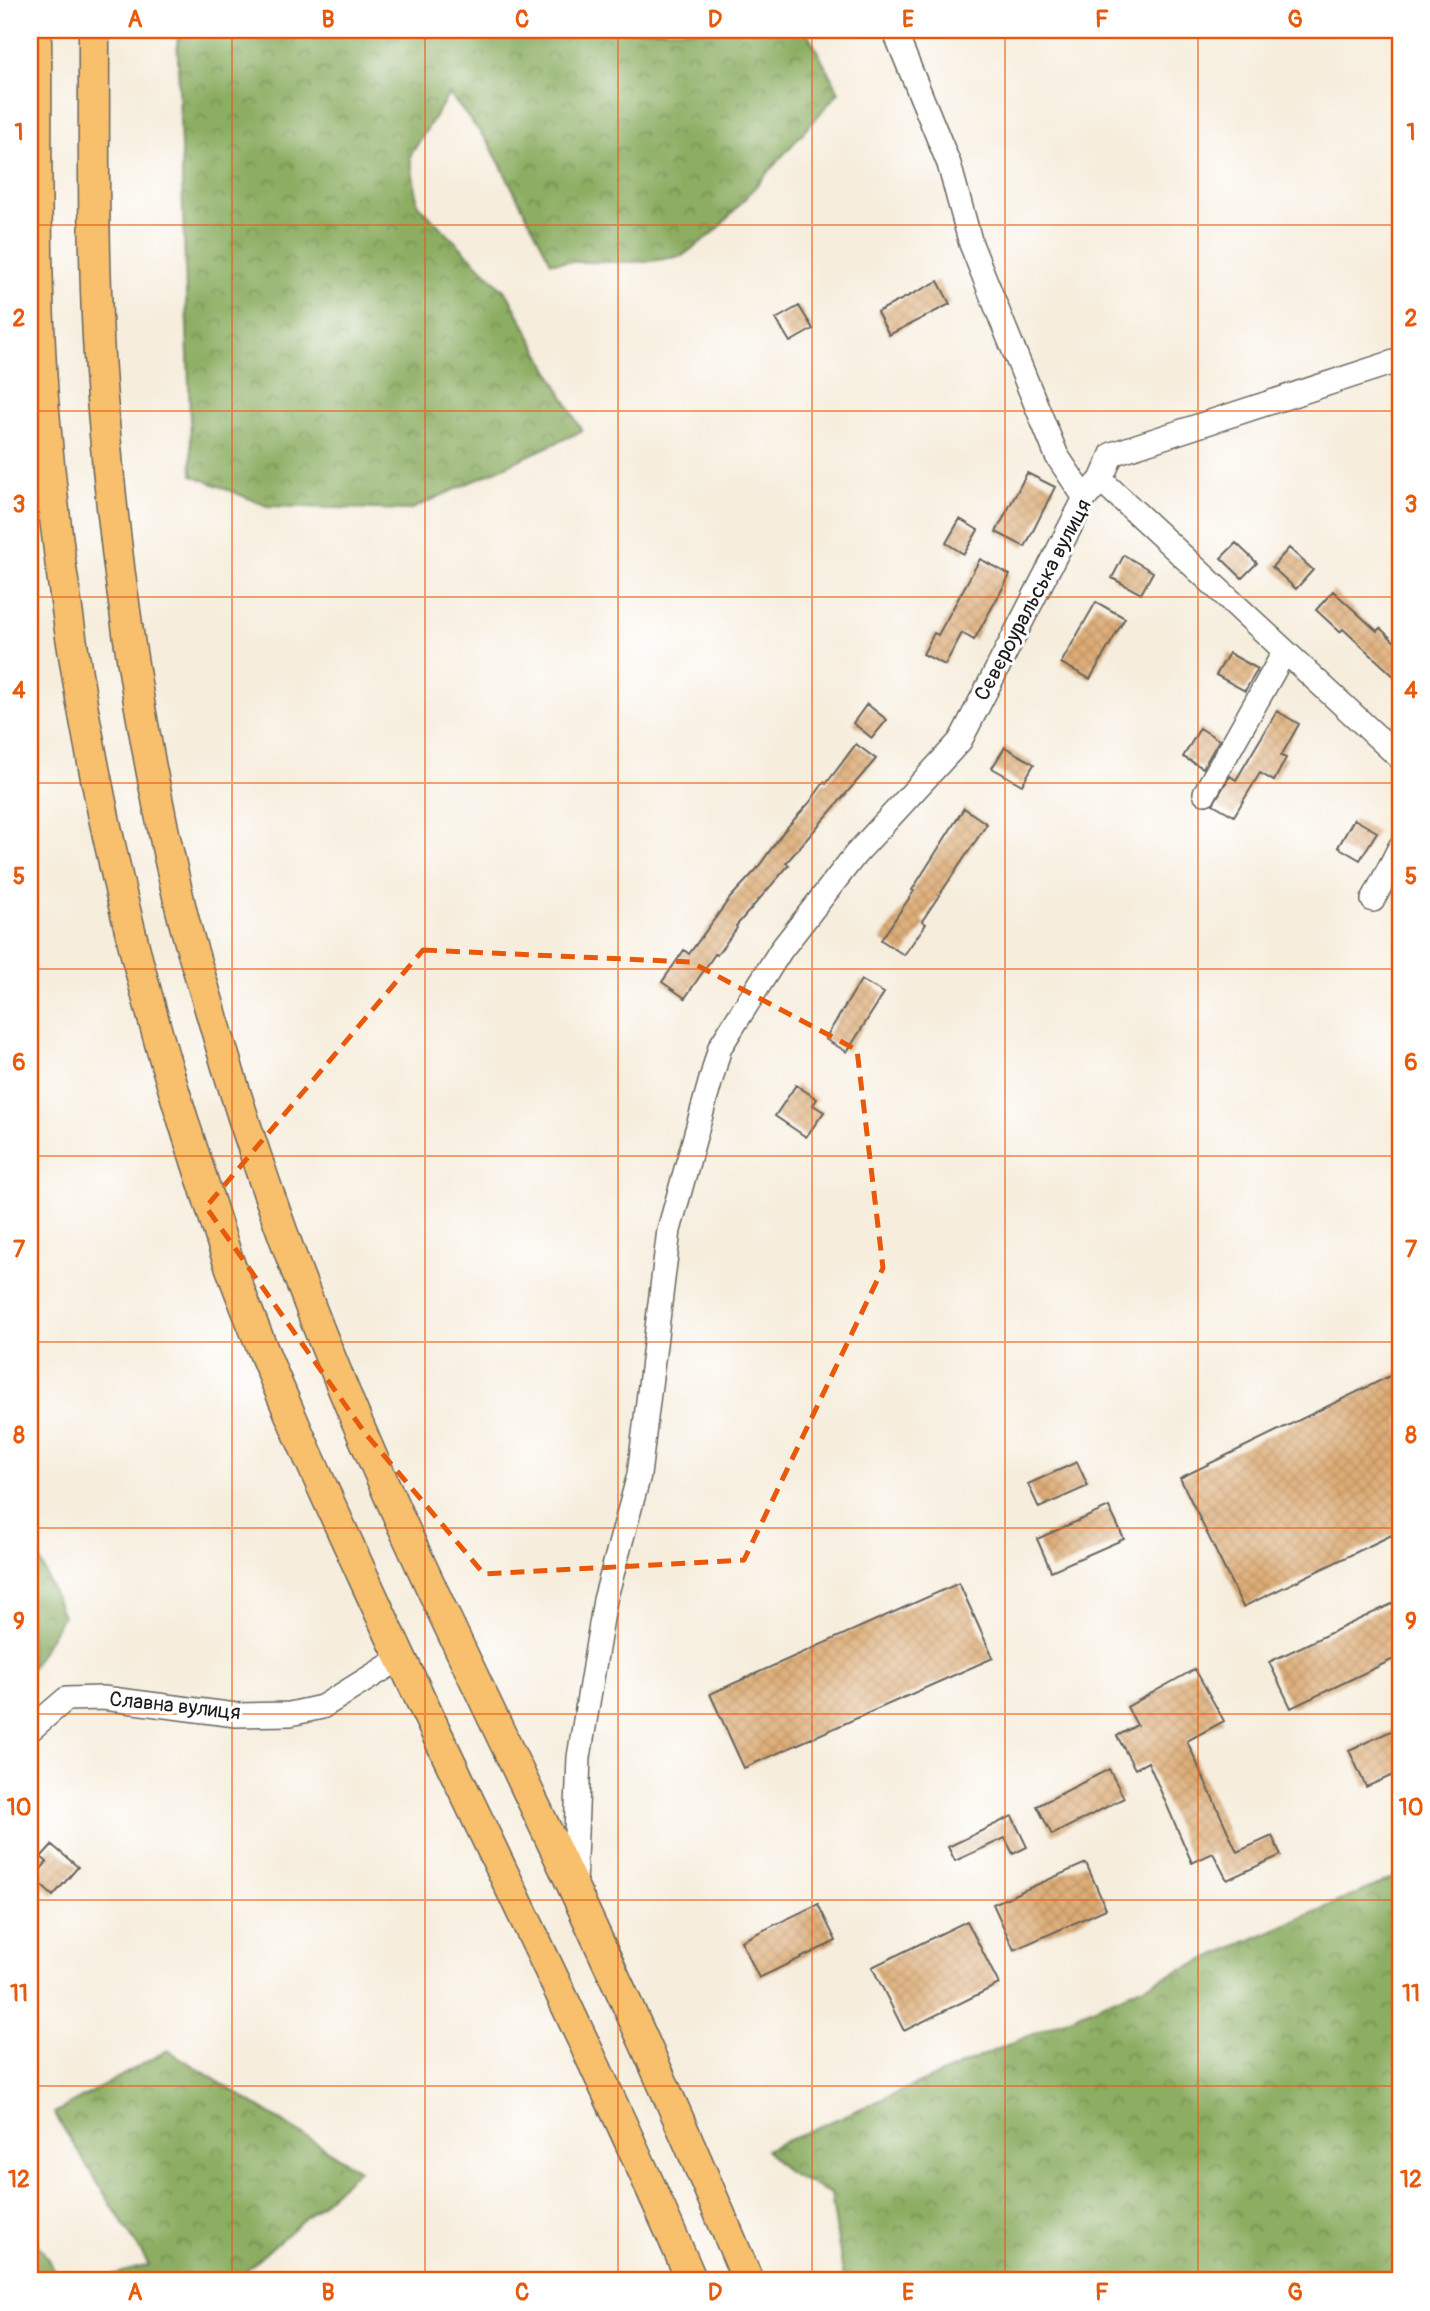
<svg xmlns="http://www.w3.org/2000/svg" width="1430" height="2311" viewBox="0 0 1430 2311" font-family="Pangolin,sans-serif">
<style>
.forest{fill:url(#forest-crowns);stroke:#54643f;stroke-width:2}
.building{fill:url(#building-cross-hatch)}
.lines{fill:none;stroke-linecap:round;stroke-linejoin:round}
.minor-casing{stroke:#68655f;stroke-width:26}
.major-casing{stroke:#68655f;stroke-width:33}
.minor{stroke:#fff;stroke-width:23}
.major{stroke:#f8bf6c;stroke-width:30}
.marked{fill:none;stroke:#e8590c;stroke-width:5;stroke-dasharray:14 9;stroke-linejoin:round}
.grid{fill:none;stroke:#e8590c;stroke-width:2;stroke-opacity:0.55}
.labels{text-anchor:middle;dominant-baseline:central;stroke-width:6;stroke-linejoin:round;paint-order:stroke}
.street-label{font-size:21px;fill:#1c1c1c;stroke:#fff}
.neatline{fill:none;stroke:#e8590c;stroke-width:2.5}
.grid-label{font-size:23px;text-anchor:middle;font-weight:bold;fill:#e8590c}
</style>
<defs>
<pattern id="forest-crowns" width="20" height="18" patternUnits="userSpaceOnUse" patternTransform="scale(1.75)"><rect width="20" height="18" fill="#8cad62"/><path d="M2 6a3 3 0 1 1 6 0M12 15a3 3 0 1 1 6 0" fill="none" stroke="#728c50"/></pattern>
<pattern id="building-cross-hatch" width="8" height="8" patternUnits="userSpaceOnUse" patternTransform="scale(1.75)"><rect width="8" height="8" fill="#ddac75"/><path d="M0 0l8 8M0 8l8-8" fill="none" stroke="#bd9365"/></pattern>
</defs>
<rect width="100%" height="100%" fill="#fff"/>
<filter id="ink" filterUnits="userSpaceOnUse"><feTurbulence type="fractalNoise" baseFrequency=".0143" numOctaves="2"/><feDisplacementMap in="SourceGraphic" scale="14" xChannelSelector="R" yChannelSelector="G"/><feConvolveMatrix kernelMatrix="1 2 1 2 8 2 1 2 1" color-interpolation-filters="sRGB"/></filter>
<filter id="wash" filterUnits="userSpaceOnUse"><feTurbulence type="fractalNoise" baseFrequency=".00686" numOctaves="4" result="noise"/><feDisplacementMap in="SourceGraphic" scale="28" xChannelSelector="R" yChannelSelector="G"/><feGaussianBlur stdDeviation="1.57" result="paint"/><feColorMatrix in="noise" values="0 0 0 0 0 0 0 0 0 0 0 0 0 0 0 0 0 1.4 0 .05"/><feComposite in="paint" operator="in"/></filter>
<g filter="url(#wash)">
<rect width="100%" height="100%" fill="#f6eddc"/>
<path class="forest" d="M177 30H806L839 92 717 230 682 256 645 262H551L489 143 449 94 410 156 418 205 507 293 582 431 410 510 267 506 192 475Z
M30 1536 63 1616 30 1671Z
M1400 1875V2281H844L831 2194 787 2172 765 2150Z
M168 2050 359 2170 234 2281H89L149 2265 54 2113Z
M30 2230 61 2281H30Z"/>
<g id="blocks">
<path class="building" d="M938 281 950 304 889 335 877 312Z
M799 306 813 329 790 342 776 319Z
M1027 473 1055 487 1025 547 996 532Z
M960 519 978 530 964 554 946 543Z
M1236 543 1257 563 1242 578 1221 558Z
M1289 548 1313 570 1296 589 1272 567Z
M1124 555 1153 572 1141 594 1112 578Z
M980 559 1010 575 974 640 962 633 945 665 923 654 934 633 938 635Z
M1333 591 1377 631 1380 628 1400 647V682L1343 629 1340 632 1316 610Z
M1096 602 1125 618 1090 679 1061 663Z
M1229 653 1258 669 1245 691 1216 675Z
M867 704 887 720 872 738 853 723Z
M1277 711 1299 724 1281 756 1286 758 1274 781 1260 773 1234 816 1213 804 1230 776 1236 780Z
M1200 728 1219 740 1203 768 1183 757Z
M856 744 876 759 786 863 789 865 736 926 737 928 717 955 715 954 685 998 662 982 684 950 689 954 730 898 756 870 784 831 810 802 824 782 826 784Z
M1005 747 1034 764 1022 785 992 768Z
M964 808 987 824 922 921 926 924 904 955 881 940 914 891 912 890Z
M1354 819 1377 832 1360 860 1338 847Z
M861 980 884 993 847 1052 825 1039Z
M796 1085 817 1099 813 1105 824 1112 806 1137 775 1116Z
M1400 1371V1531L1243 1607 1180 1478Z
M1077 1462 1088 1486 1039 1508 1028 1484Z
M1109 1507 1124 1539 1051 1571 1037 1539Z
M959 1583 993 1658 744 1768 710 1694Z
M1400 1600V1656L1291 1708 1269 1662Z
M1195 1669 1224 1721 1187 1741 1237 1852 1272 1836 1281 1855 1227 1880 1213 1853 1192 1863 1148 1762 1135 1769 1117 1736 1137 1725 1127 1707Z
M1400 1727V1772L1366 1787 1349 1750Z
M1109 1769 1124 1798 1052 1835 1037 1806Z
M1012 1816 1027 1847 1013 1854 1005 1838 955 1861 948 1847Z
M52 1845 78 1867 53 1896 33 1878 47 1862 41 1857Z
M1086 1863 1106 1909 1014 1950 993 1904Z
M818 1904 836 1941 759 1978 741 1941Z
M967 1921 999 1984 904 2031 872 1967Z"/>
</g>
</g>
<g filter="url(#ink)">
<use href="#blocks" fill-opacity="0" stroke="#68655f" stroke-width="2"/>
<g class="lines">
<defs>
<path id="minor" d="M894 30 949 164 971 244 1001 319 1057 456 1085 498
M1101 480 1112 454 1400 360
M1205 793 1285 651
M1373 900 1400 847
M30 1730 66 1699 103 1698 236 1715 290 1714 322 1707 401 1658
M574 1885 579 1757 605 1600 639 1475 669 1230 720 1047 781 950 855 855 960 741 1085 498 1101 480 1400 758"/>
<path id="major" d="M36 30C37 157 34 285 44 411 66 669 118 924 199 1170 209 1200 218 1230 228 1260 272 1380 326 1496 379 1611 483 1835 594 2055 692 2281
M94 30C94 157 92 284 103 411 116 577 142 743 180 905 188 940 200 974 210 1009 247 1138 292 1266 344 1391 414 1560 497 1723 574 1889 634 2018 693 2149 748 2281"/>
</defs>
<use href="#minor" class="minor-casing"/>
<use href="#major" class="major-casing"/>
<use href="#minor" class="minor"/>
<use href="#major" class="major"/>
</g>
</g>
<path class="marked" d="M423 950 691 962 857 1050 883 1268 744 1560 484 1574 365 1433 206 1207Z"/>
<path class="grid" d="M232 30V2281M425 30V2281M618 30V2281M812 30V2281M1005 30V2281M1198 30V2281M30 225H1400M30 411H1400M30 597H1400M30 783H1400M30 969H1400M30 1156H1400M30 1342H1400M30 1528H1400M30 1714H1400M30 1900H1400M30 2086H1400"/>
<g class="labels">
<g class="street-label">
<text transform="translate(1033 600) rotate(-62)">Сєвєроуральська вулиця</text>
<text transform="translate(175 1706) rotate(6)">Славна вулиця</text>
</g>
</g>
<rect width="1430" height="2311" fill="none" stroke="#fff" stroke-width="77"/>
<rect x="38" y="38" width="1354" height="2234" class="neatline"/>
<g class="grid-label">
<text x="135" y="27">A</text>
<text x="328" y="27">B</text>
<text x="522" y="27">C</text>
<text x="715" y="27">D</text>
<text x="908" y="27">E</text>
<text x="1102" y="27">F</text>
<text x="1295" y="27">G</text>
<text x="19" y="140">1</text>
<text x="1411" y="140">1</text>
<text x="19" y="326">2</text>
<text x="1411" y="326">2</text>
<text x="19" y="512">3</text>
<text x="1411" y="512">3</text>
<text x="19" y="698">4</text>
<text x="1411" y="698">4</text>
<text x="19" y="884">5</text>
<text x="1411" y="884">5</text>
<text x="19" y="1070">6</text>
<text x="1411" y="1070">6</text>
<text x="19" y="1257">7</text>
<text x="1411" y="1257">7</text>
<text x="19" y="1443">8</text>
<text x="1411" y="1443">8</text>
<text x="19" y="1629">9</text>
<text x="1411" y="1629">9</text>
<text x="19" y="1815">10</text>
<text x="1411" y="1815">10</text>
<text x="19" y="2001">11</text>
<text x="1411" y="2001">11</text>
<text x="19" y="2187">12</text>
<text x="1411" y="2187">12</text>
<text x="135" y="2300">A</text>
<text x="328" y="2300">B</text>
<text x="522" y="2300">C</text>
<text x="715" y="2300">D</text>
<text x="908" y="2300">E</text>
<text x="1102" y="2300">F</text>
<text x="1295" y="2300">G</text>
</g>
</svg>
